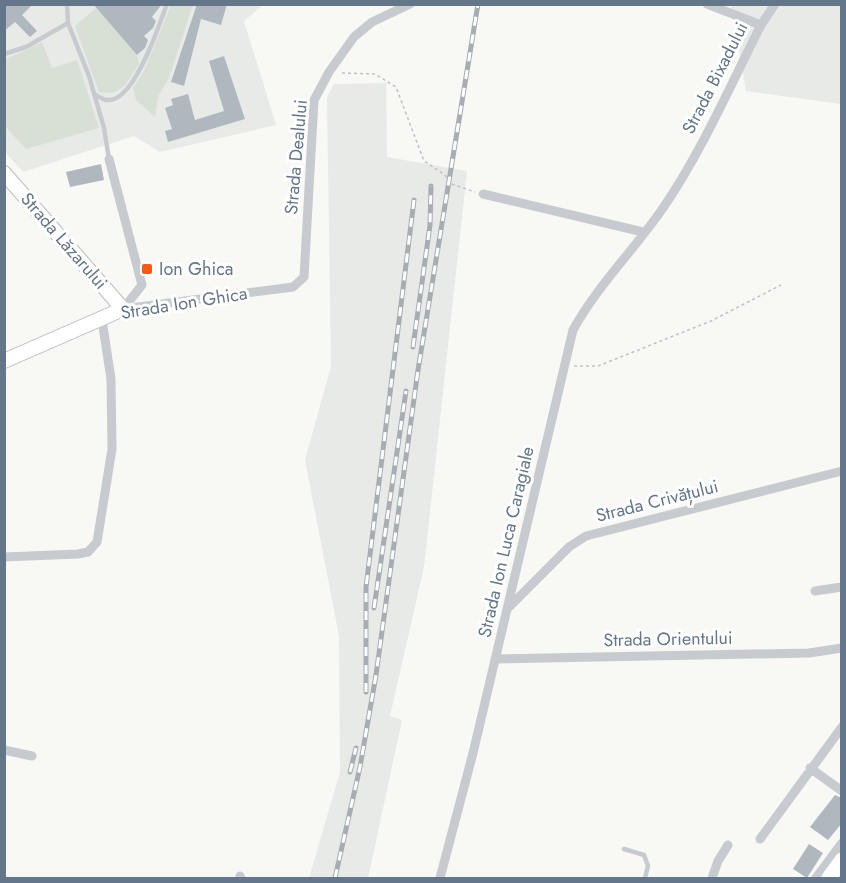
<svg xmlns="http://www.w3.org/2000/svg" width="846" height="883" viewBox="0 0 846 883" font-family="Jost,sans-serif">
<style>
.built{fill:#e8eae8}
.green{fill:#d8e0d5}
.building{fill:#b0b8bf}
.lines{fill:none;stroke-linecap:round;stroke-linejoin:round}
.secondary-casing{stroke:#b9bec3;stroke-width:16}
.primary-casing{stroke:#babec2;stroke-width:18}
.path{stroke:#bec1c3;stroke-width:1.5;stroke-dasharray:3 3;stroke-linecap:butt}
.lane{stroke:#c7cbcf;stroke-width:4.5}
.street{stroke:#c7cbcf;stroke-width:9}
.secondary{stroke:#fff;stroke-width:14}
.primary{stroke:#fff;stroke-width:15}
.rail-casing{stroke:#a7adb3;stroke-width:5}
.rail{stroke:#fff;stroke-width:3;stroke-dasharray:9;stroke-linecap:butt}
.poi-dot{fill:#f55817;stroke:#fff;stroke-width:2}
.labels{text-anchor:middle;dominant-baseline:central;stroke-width:6;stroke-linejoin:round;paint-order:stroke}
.street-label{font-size:18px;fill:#647689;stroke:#fff}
.poi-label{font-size:18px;fill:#647689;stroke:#fff;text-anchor:start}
</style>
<rect width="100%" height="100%" fill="#f8f8f4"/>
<path class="built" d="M4 5H263L244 21 276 125 160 152 134 136 23 172 5 152Z
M731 5H841V104L746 91Z
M386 83 387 157 467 171 424 567 390 716 402 720 368 878H309L340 772 339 636 305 460 331 366 327 97 334 84Z"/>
<path class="green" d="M171 5H193L169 78 158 97 155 117 136 100 133 87 144 71Z
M96 8 137 55 139 64C128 80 122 98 99 92L75 26Z
M42 42 52 68 77 60 99 128 26 149 5 126V60Z"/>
<path class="building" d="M4 4H33L22 15 37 31 30 37 15 22 4 31Z
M93 4H162L152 17 156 21 153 28 144 36 148 40 145 48 137 55Z
M197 4H227L221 25 201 19 184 86 171 82Z
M224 56 245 119 168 142 165 131 172 129 165 108 173 105 171 99 188 94 195 120 224 111 209 61Z
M101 164 104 180 70 187 66 172Z
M835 795 842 798V823L828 840 810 827Z
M809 844 823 853 807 878 793 869Z"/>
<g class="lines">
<defs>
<path id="secondary" d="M4 173 123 309 4 361"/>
<path id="primary" d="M829 878 842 860"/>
</defs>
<use href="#secondary" class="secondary-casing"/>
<use href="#primary" class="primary-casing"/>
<path class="path" d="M342 73 375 74 396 87 424 161 445 175 449 183 475 192
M574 366H598L711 321 781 285"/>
<path class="lane" d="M67 4 68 23 89 76 104 128 109 159
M4 54 26 47 68 23
M94 94C98 96 103 100 107 100 134 103 159 25 167 4
M624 849 644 855 648 866 645 878"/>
<path class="street" d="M707 4 761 25
M109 159 142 285 123 309
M483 194 643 232
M123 309 293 287 304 277 314 100 329 72 354 37 372 22 410 4
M4 557 78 554 88 552 97 542 112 449 111 379 102 320
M815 591 842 587
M507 609 569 547 586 536 842 471
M495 659 809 653 842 648
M4 750 32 756
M810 768 842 791
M760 839 842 727
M240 876 241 878
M440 878 473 753 573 330C598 285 634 250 663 208 702 151 730 86 761 25L775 4
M712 878 718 861 728 845
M816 878 842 843"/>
<use href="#secondary" class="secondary"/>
<use href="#primary" class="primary"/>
<defs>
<path id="rail" d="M413 347 430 225 431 186
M374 608 406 391
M366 692V587L414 200
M350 772 356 748
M335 878 360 767 376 675 418 370 478 4"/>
</defs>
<use href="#rail" class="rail-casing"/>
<use href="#rail" class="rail"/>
</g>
<rect class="poi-dot" x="141" y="263" width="12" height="12" rx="3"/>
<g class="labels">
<g class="street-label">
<text transform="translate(715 78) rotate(-63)">Strada Bixadului</text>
<text transform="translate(296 157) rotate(-85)">Strada Dealului</text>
<text transform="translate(64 241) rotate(49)">Strada Lăzarului</text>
<text transform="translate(184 303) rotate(-9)">Strada Ion Ghica</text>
<text transform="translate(657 501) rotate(-14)">Strada Crivățului</text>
<text transform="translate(506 542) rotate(-77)">Strada Ion Luca Caragiale</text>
<text transform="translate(668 639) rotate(-1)">Strada Orientului</text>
</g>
<g class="poi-label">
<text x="159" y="269">Ion Ghica</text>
</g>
</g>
<rect width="846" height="883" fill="none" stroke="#647689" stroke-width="12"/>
</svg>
